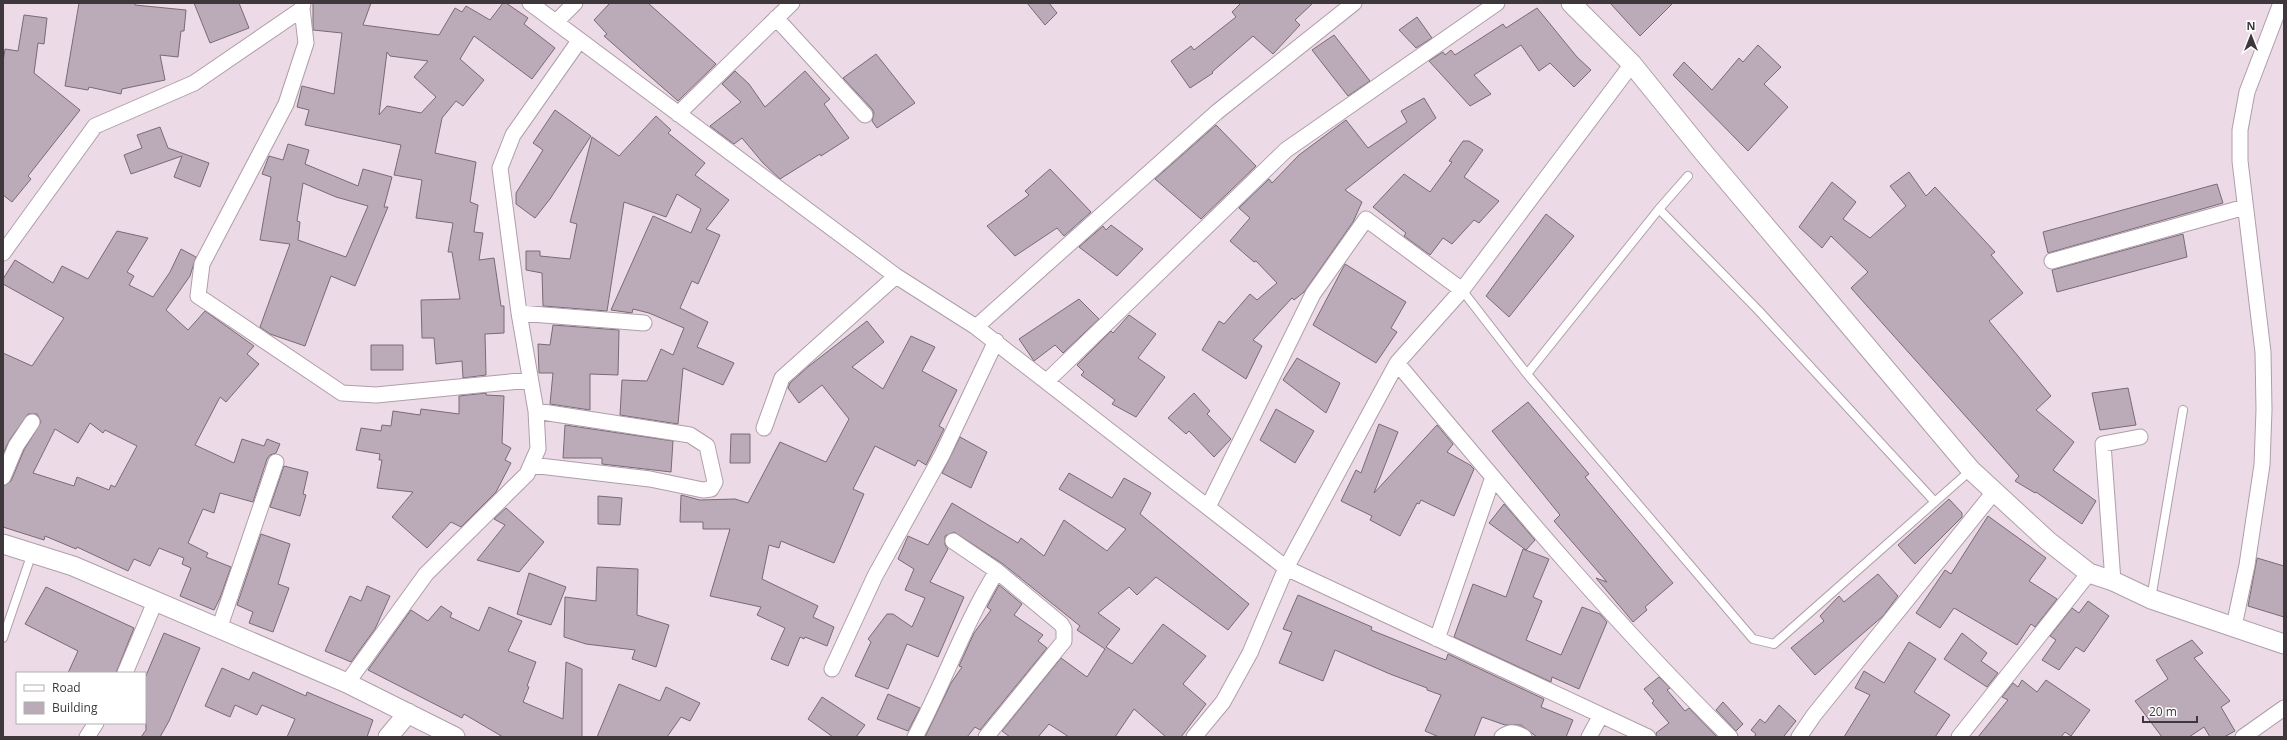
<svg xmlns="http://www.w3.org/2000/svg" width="2287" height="740" viewBox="0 0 2287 740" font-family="'Open Sans',sans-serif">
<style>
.building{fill:#bbaab7;stroke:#7a6a76;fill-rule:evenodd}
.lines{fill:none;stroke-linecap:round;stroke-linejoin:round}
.service-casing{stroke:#af9eaa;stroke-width:10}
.minor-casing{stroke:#af9eaa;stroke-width:17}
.tertiary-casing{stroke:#af9eaa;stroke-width:21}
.service{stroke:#fff;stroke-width:8}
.minor{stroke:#fff;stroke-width:15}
.tertiary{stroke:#fff;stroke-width:19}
</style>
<rect width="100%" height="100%" fill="#ecdae7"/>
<path class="building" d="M79 3H135V5L186 10 184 31H181L178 57 160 55 165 80 122 89 121 94 89 87 88 90 65 86Z
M194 3H239L249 28 210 43Z
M313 3H371L363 25 439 35 455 8 462 12 466 6 490 20 503 3H506L528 18 524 24 555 48 532 79 474 36 460 59 484 80 463 106 456 101 442 118 435 153 476 162 470 202 478 205 474 232 483 233 479 260 494 258 501 306H504V333L485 334 486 375 463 378 462 361 436 364 434 338H422L421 300 460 299 452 252H448L453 223 416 218 422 180 394 175 401 145 305 125 309 110 297 107 302 86 334 94 342 33 313 30ZM387 52 390 56 428 61 414 77 436 97 421 113 387 106 379 115Z
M610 3H648L716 64 678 101 604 36 607 34 594 20Z
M1027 3H1049L1057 13 1045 25Z
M1241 3H1313L1295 20 1300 25 1273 54 1253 36 1212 72 1213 73 1190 88 1171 61 1191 46 1194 50 1236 17 1232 12Z
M1610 3H1673L1640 36Z
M1537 8 1577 57 1591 70 1574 87 1550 63 1539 71 1521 45 1474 75 1491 94 1470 106 1429 61 1443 52 1445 55 1451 50 1455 55 1503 24 1506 28Z
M24 15 47 18 44 44 38 43 34 73 80 110 28 176 31 179 12 202 3 195V62L5 49 18 51Z
M1417 17 1432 38 1416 48 1399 30Z
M1334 35 1370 81 1348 96 1312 50Z
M1758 45 1781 67 1764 84 1788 107 1748 151 1673 75 1684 62 1712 90 1739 58 1743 62Z
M876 54 915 103 877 128 872 121 874 113 872 109 843 78Z
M735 71 749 84 765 107 805 71 830 99 824 104 849 138 821 156 820 154 780 179 763 163 742 138 734 144 710 126 741 102 722 84Z
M1424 98 1436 118 1345 190 1362 202 1353 222 1304 292 1294 300 1292 298 1253 340 1262 346 1246 379 1202 350 1219 321 1224 324 1250 294 1257 300 1277 283 1256 261 1254 262 1230 241 1250 218 1239 208 1269 179 1272 183 1299 155 1346 120 1368 148 1407 122 1401 111Z
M555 110 591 136 550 199 535 218 516 204V193L543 150 533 143Z
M656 116 671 130 668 133 705 163 695 175 729 200 706 229 720 235 698 284 692 281 680 308 708 322 697 347 734 363 723 385 683 368 678 424 620 415 622 380 647 381 661 349 673 355 684 328 649 313 633 309 632 313 611 310 653 216 691 233 701 209 677 194 666 217 624 202 607 311 543 306 542 273 526 270V251H540V256L570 259 577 224 570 222 592 137 619 156Z
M1216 125 1256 166 1201 219 1155 179Z
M160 127 168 148 209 163 200 187 174 177 182 156 131 174 124 155 142 148 137 135Z
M1463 141H1469L1483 150 1464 177 1499 201 1479 223 1474 220 1452 244 1443 238 1430 255 1404 236 1406 233 1373 207 1404 174 1430 192 1452 162 1449 161Z
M288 144 309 150 305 164 358 186 363 169 392 177 384 207H388L355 286 331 276 305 346 270 334 260 327 290 244 260 240 271 177 262 174 269 156 283 160ZM303 183 336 197 368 206 346 257 298 240 300 222 297 221Z
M1050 169 1091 212 1064 236 1057 228 1015 256 987 226 1029 195 1025 191Z
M1909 172 1926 196 1935 187 1995 252 1991 255 2023 293 1989 321 2051 396 2036 410 2074 442 2053 470 2096 501 2082 524 2036 492 2035 493 2015 481 2019 476 1851 288 1868 272 1831 236 1822 248 1799 227 1832 182 1856 202 1843 219 1870 238 1906 206 1890 186Z
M2217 184 2223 203 2048 253 2043 232Z
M1546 214 1574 236 1509 317 1486 296Z
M1111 225 1143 249 1117 276 1079 247 1103 226 1106 230Z
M117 231 148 238 127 272 134 276 129 285 153 297 170 272 181 249 196 257 190 276 166 310 188 330 205 311 254 346 247 354 259 364 226 402 220 397 195 445 234 463 242 439 264 446 267 439 280 444 276 453 270 455 267 459 253 502 220 493 214 513 203 509 188 543 208 553 206 557 231 567 220 598 214 610 180 596 191 568 182 564 184 558 159 548 150 566 134 559 128 571 77 547 76 549 45 536 44 540 3 527V486L11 481 24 450 41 422 37 414H28L9 441 3 454V353L32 366 64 318 3 284V279L15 260 53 283 62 266 88 279ZM90 423 103 433 105 430 137 446 115 487 111 485 109 490 77 477 74 486 33 473 55 429 78 443Z
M2183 234 2187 257 2057 292 2052 270Z
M1345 264 1406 302 1391 328 1397 332 1376 363 1313 325Z
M1079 299 1099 319 1063 353 1055 345 1034 361 1019 339Z
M1129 315 1156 334 1138 358 1165 377 1136 417 1112 404 1115 400 1081 375 1084 372 1077 365 1111 331 1113 333Z
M867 321 884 342 852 367 883 389 911 336 935 347 922 371 957 390 939 426 944 429 926 465 918 460 915 466 875 446 853 489 864 494 834 563 781 541 779 548 769 545 762 579 818 606 813 617 834 627 827 646 805 637 804 639 800 637 788 666 771 659 785 628 757 615 761 607 710 596 730 529H703V522H680L681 495 700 500 735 499 748 503 780 442 826 462 849 419 822 385 799 403 788 388 790 383 809 366Z
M553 325 619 330 618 375 590 374V410L550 404 553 373H539L538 344 550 345Z
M371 345H403V370H371Z
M1297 358 1340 383 1326 413 1283 380Z
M2128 388 2136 425 2100 430 2092 393Z
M486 393V395L504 396 502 443 511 448 505 460 511 463 496 492 461 527 451 522 427 548 392 517 413 492 377 488 382 460H379L380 454 356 450 361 428 381 431 382 425 391 426 393 411 420 415 421 409 459 414V396Z
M1194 393 1210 411 1207 414 1231 439 1214 457 1189 431 1186 434 1168 418Z
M1528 402 1589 474 1585 477 1673 583 1645 607 1647 610 1633 622 1596 578 1607 582 1554 521 1560 515 1492 431Z
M1276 409 1314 431 1295 463 1260 440Z
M1379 424 1398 432 1374 493 1437 425 1453 444 1447 452 1470 465 1474 469 1454 516 1421 500 1419 504 1417 503 1400 536 1370 520 1372 516 1341 501 1356 470 1361 473Z
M565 425 673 441 671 472 602 464V458H563Z
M731 434H750V463H730Z
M960 437 987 452 971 488 942 473Z
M284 466 308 472 303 494 306 495 300 516 270 507Z
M1069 473 1112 498 1124 478 1151 493 1140 514 1249 604 1228 630 1156 577 1137 595 1129 587 1098 613 1120 629 1106 647 1132 664 1163 624 1206 656 1183 684 1206 704 1181 737H1166L1134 709 1115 737H1069L1049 724 1038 737H1010L1002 731 1061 658 1087 677 1105 649 1077 630 1080 626 1003 564 954 532 945 536V545L948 549 930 582 964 597 938 657 907 644 888 689 855 676 871 642 868 639 887 614H893L912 627 925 598 905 590 914 569 898 559 908 536 928 545 952 503 1018 543 1021 538 1044 556 1064 520 1107 551 1126 529 1059 489Z
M598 496 622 498 620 525 598 524Z
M1949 499 1962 513V517L1915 564 1898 545Z
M1504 504 1535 540 1526 550 1489 523Z
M506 508 544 542 519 572 477 560 505 525 494 519Z
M1988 516 2046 558 2029 581 2057 599 2035 627 2031 624 2017 645 1954 608 1940 628 1916 613 1945 570 1951 574Z
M261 534 290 544 278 584 289 588 273 632 249 623 253 612 237 605Z
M1523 549 1549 559 1533 597 1542 601 1526 640 1561 655 1582 607 1600 614 1607 622 1579 689 1552 677 1551 682 1454 637 1473 584 1506 597Z
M2257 558 2284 566V617L2248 606Z
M597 567 638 569 637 615 669 625 656 667 632 659 635 650 586 644 564 637 565 597 596 601Z
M529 573 566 587 551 625 517 614Z
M1878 574 1898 596 1883 616 1815 675 1791 648 1824 621 1820 616 1839 596 1844 602Z
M999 585 1022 604 1014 615 1043 635 1038 641 1047 648 980 730 975 727 967 737H925L951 683 962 667 959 666 974 633 991 610 987 607Z
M367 586 390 596 375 629 351 662 325 651 350 596 361 601Z
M46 587 134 628 116 673H68L78 651 25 624Z
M1298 595 1372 627 1371 630 1438 657 1446 660 1448 654 1544 699 1541 707 1573 720 1566 737H1537L1521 725H1505L1482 717 1474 737H1439L1425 731 1441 695 1427 690V688L1390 674 1335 650 1323 681 1279 663 1292 632 1283 629Z
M2088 601 2109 616 2084 652 2076 647 2059 670 2042 660 2056 640 2050 636 2072 608 2079 613Z
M441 606 452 613 450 617 479 631 489 607 522 621 508 651 536 662 527 686 529 687 523 702 563 719 566 662 582 669V737H503L464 714 462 718 368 670 411 610 428 621Z
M164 633 200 648 169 721 160 737H141L146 730 145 678Z
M1962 633 1987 653 1981 661 1998 673 1987 687 1944 659Z
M2192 640 2203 653 2194 658 2230 701 2221 707 2235 731 2224 737H2210L2204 727 2189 737H2162L2135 701 2168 679 2156 660Z
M1909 642 1936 659 1914 692 1950 715 1935 737H1844L1870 695 1855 688 1864 671 1884 683Z
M222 668 249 680 253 672 306 696 307 692 373 720 367 737H287L295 719 262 705 257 715 235 705 230 717 205 706Z
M1659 677 1670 688 1667 690 1685 711 1689 708 1717 737H1657L1656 733 1669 723 1652 703 1654 701 1644 689Z
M2022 680 2037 692 2046 680 2090 710 2071 736 2065 732 2061 737H1978L2008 700 2002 697 2013 683 2018 687Z
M619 684 660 701 666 687 700 703 690 721 681 717 667 737H597Z
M888 694 920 708 908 731 877 719Z
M822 697 865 725 856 737H833L808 719Z
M1723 702 1743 724 1736 731 1716 710Z
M1779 705 1796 721 1784 736 1785 737H1754L1756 734 1751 730 1760 719 1765 723Z"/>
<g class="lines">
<defs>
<path id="service" d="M1659 209 1759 311 1935 502
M1462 290 1527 374 1753 639 1774 644 1971 470
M1527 374 1659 209 1688 176
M2151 599 2183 410
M3 638 32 553"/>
<path id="minor" d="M303 3 302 9 306 43 286 104 202 264 198 296 342 393 376 395 530 380
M530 3 896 276 976 327 1286 568 1648 737
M776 18 865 115
M556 22 575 3
M678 114 792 3
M3 253 95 126 194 83 302 9
M2052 261 2245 207
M519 313 644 323
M976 327 1217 112 1354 3
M1397 363C1504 491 1611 620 1730 737
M1047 381 1286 150 1497 3
M764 428 782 378 896 276
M531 465 650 479 703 490 711 489 715 482 707 446 690 435 536 411
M3 477 16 446 32 422
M1208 507 1313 294 1366 219 1462 290
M953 541 997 571
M2113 581 2103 444 2140 437
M2234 626 2247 565 2262 465 2264 410 2263 352 2240 161V130L2247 92 2281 3
M219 629 276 462
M1437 639 1493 477
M832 669 875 576 942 455 996 341
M125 673 155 602
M347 683 426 574 527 474 538 449 536 411 519 313 500 168 513 135 579 41
M87 737 96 723
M915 737C944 683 964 624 997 571L1061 624 1064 629V641L986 737
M1194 737 1223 702 1250 653 1286 568 1397 363 1462 290 1632 64
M1502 737C1510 731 1516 732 1524 737
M1589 737 1601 715
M1799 737 1814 715 1994 492
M1959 737 2089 573
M2243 737 2284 708"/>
<path id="tertiary" d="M1571 3 1632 64 1704 153 1971 470 2048 541 2089 573 2113 581 2151 599 2284 644
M3 544 73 566 347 683 455 737
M388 737 408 713"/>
</defs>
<use href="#service" class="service-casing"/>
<use href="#minor" class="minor-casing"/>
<use href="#tertiary" class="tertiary-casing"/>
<use href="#service" class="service"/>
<use href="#minor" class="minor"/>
<use href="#tertiary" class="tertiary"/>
</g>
<rect width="2287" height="740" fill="none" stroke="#3e373c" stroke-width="8"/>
<rect x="16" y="672" width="130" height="52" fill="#ffffff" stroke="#b2afb1"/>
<rect x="24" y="685" width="20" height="6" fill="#ffffff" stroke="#b2afb1"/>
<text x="52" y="692" font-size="12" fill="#3e373c">Road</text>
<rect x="24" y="702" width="20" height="12" fill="#bbaab7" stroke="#b2afb1"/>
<text x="52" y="712" font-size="12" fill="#3e373c">Building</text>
<g transform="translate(2251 36)" stroke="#ffffff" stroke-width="3" paint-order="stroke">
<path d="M0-3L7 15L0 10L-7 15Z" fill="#3e373c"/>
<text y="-6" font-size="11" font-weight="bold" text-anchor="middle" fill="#3e373c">N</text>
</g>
<path d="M2143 716v6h54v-6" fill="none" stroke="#3e373c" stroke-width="2"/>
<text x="2149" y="716" font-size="12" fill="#3e373c" stroke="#ffffff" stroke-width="3" paint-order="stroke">20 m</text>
</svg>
